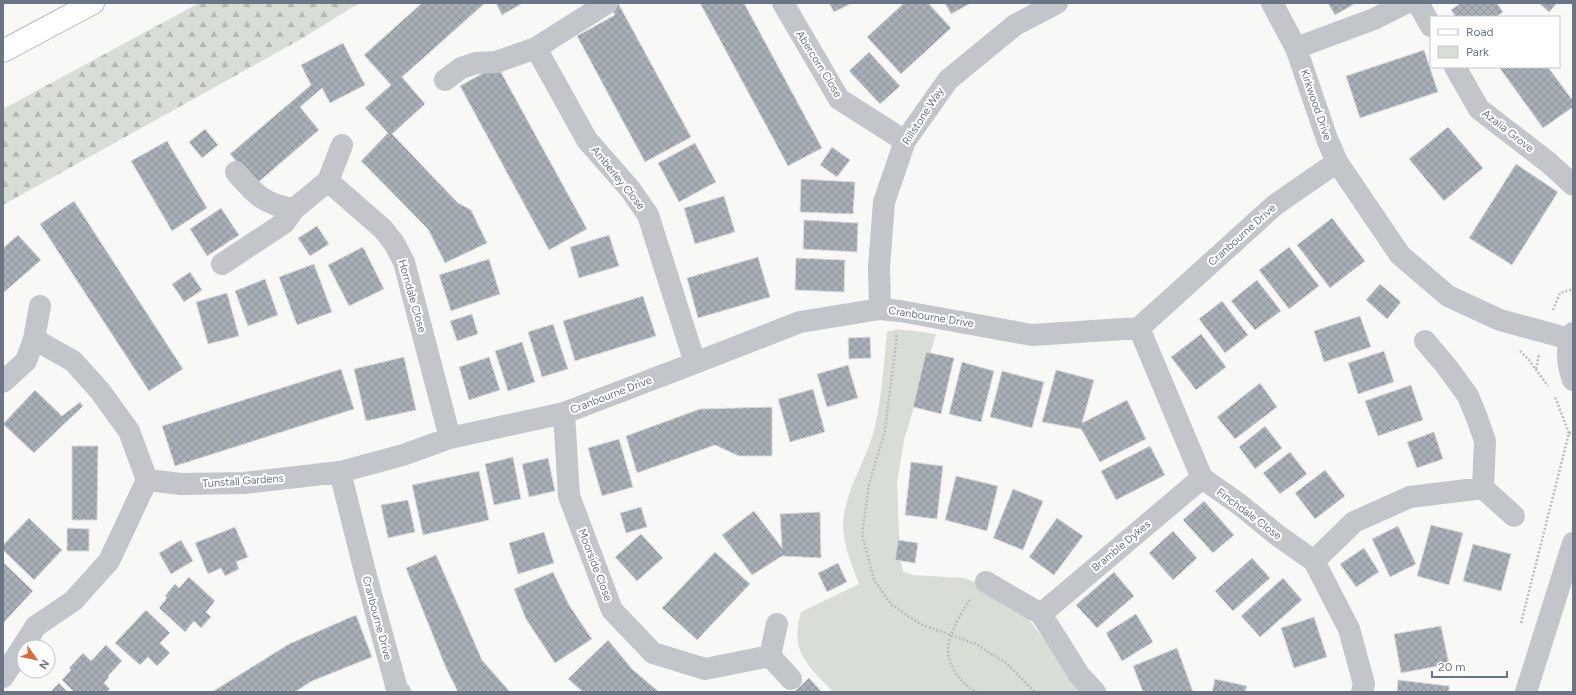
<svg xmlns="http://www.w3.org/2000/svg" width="1576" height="695" viewBox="0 0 1576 695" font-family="Figtree,sans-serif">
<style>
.green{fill:#d8ddd6}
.forest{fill:url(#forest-firs)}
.building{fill:url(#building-cross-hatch);stroke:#dadad9}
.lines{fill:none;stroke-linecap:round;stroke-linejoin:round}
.major-casing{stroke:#b4b7bc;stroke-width:24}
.path{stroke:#babcbf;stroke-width:2.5;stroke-dasharray:2 2;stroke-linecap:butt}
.minor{stroke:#c2c5c9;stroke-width:22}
.major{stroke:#fff;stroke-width:22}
.labels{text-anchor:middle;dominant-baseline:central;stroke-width:4;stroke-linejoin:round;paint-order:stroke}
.street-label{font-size:11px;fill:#6a7685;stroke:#fff}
</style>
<defs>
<pattern id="forest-firs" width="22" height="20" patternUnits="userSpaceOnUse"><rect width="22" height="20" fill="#d8ddd6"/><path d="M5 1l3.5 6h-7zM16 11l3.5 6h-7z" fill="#b3b8b3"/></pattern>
<pattern id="building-cross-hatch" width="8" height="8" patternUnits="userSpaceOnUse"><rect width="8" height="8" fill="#a9afb6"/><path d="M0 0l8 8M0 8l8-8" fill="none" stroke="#8e939a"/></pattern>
</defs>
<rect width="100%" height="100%" fill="#f8f9f6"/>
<path class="green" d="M898 329 936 334 904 440 897 483 900 557 903 571 912 575 965 578 983 586 1026 616 1075 680 1080 692H833C808 666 789 651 801 612L859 584C852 566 843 544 843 525 844 490 868 459 875 426 882 395 884 363 887 332Z"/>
<path class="forest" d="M199 3H359L303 38 3 205V109Z"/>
<path class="building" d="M422 3H485L402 77 425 104 392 134 458 203 471 210 487 243 445 263 428 229 361 161 388 133 365 108 391 85 364 55Z
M496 3H523L502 15Z
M608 3H618L691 137 645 162 577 36 615 15Z
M700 3H744L822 148 788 166Z
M829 3H852L834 12Z
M904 3H928L951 28 901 74 867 37Z
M945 3H971L951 14Z
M1328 3H1356L1335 15Z
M1461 3H1497L1503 12 1496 17H1456L1451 10Z
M1539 3H1557L1549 12Z
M343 43 365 85 330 103 322 88 300 107 319 130 256 184 230 154 311 85 301 65Z
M1424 50 1438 92 1360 118 1346 76Z
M869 52 900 86 880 104 849 71Z
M497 65 587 229 549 250 460 86Z
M1499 67H1548L1573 101V107L1543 128Z
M1448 127 1483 168 1444 201 1409 159Z
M205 129 218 145 202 158 189 142Z
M167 141 207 208 172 231 131 161Z
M695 143 716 182 679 202 658 163Z
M832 147 850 160 837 177 820 165Z
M1516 164 1558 192 1512 265 1469 238Z
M801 179 855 182 853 214 800 212Z
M724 196 735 232 695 244 684 208Z
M74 201 183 369 149 391 40 224Z
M221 208 239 235 207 256 190 229Z
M1332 218 1365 261 1330 288 1297 245Z
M804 220 858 223 857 252 803 249Z
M317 226 329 244 310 256 298 238Z
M18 235 41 260 3 293V248Z
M609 235 619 266 579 278 570 247Z
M363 247 384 289 349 306 328 265Z
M1289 247 1319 286 1289 309 1259 270Z
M758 257 770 297 698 318 687 278Z
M796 258 845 260 844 292 795 290Z
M489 259 500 294 451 311 439 275Z
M314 264 332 312 297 325 279 277Z
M190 272 202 290 184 302 172 284Z
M265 279 278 315 248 326 235 291Z
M1257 280 1281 311 1255 330 1231 301Z
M1380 284 1401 302 1387 319 1366 300Z
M227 293 239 336 208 344 196 302Z
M643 296 656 336 575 361 563 321Z
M1222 301 1248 335 1225 353 1199 319Z
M472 314 478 334 457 341 450 321Z
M1360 316 1371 347 1324 362 1314 331Z
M553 324 568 369 542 377 528 332Z
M1201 334 1226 367 1196 390 1171 357Z
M870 337 871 358 849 359 848 338Z
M522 342 535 382 508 391 495 351Z
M1384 351 1394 382 1358 394 1348 363Z
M926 352 954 358 941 414 913 407Z
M404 357 416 410 366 421 354 369Z
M489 357 500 390 469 400 459 367Z
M962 362 994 371 981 422 949 414Z
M848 365 858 398 827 407 817 374Z
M341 369 354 409 175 466 162 426Z
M1056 370 1094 380 1082 423 1127 400 1146 439 1100 462 1081 429 1042 422Z
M1002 371 1044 382 1032 428 990 417Z
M1260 383 1277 407 1235 439 1217 417Z
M1411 385 1423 420 1378 436 1365 401Z
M813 389 825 432 790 442 778 399Z
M35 390 62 416 80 402 83 406 34 453 3 424Z
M772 407V456H739L715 445 637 473 626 436 700 409Z
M1265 426 1282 448 1255 469 1239 447Z
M1434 432 1443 459 1417 468 1407 442Z
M619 439 633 487 602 496 588 448Z
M72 446H98L97 520H72Z
M1150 446 1165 475 1116 500 1101 471Z
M1290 452 1307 474 1280 494 1263 473Z
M513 457 521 499 494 505 485 464Z
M548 458 555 491 529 497 522 464Z
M911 462 943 466 937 519 905 515Z
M1325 470 1345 496 1315 519 1295 493Z
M479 471 489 520 423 535 412 485Z
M956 476 998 486 987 531 945 520Z
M1013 489 1043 501 1023 550 993 538Z
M408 500 415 532 388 538 381 505Z
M1204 501 1234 535 1213 553 1183 520Z
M641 507 647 527 626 533 620 513Z
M754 511 782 548 780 514 820 512 821 558 782 556 752 575 722 535Z
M29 518 62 550 34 580 3 550V545Z
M1057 518 1083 536 1054 575 1029 557Z
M1431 525 1463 533 1449 585 1417 576Z
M1398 526 1416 564 1390 577 1372 539Z
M235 527 248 557 236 562 239 569 225 576 221 568 208 574 195 543Z
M67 528 89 529V551H67Z
M1173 531 1197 558 1173 580 1149 553Z
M544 532 554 563 518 574 509 543Z
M641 534 663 558 637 581 615 557Z
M181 540 193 561 171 574 159 553Z
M898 540 918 543 915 563 895 560Z
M1473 544 1511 554 1501 591 1463 581Z
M1364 548 1379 572 1356 587 1340 564Z
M715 552 750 584 697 640 662 608Z
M436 555 482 660 510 692H458L446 668 406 568Z
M1252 558 1270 578 1233 611 1215 591Z
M3 562 33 591 3 623Z
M838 563 847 582 827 592 818 573Z
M553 572 569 605 592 639 555 663 526 619 514 589Z
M1114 572 1134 596 1097 628 1076 605Z
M189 577 215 601 206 612 211 617 201 628 194 621 185 632 159 608 167 598 165 596 175 584 179 588Z
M1283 578 1302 600 1260 637 1241 616Z
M146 610 170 633 160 643 170 653 157 666 148 657 140 665 115 643Z
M1136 614 1153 642 1122 661 1106 633Z
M356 615 372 657 312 681 295 692H212L289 644Z
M1314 617 1327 657 1294 668 1281 628Z
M1441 626 1449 664 1401 673 1394 634Z
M608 640 632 669 659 692H583L568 679Z
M106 645 122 661 108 676 109 677 104 683 110 689 107 692H74L62 680 71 670 69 668 83 653 91 661Z
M1177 648 1193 692H1143L1133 666Z
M809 678 822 692H794Z
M1215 679 1247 686 1245 692H1212Z
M1398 680 1449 686V692H1397Z
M59 683 68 692H50Z"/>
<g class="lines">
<defs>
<path id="major" d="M3 51 93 3"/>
</defs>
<use href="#major" class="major-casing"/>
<path class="path" d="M1553 310 1560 293 1573 289
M897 335 885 431 869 484 862 534 874 580 891 604 920 624 976 644 1006 663 1035 692
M1520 351 1529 360 1548 386
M1536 369 1539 354
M1569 433 1573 434
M970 600C963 608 948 637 948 648 947 666 962 685 977 692
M1521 623 1569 433 1555 397"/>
<path class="minor" d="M783 3 839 99 905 141
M1272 3 1296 48 1327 139 1337 162
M1418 3 1431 26
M536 48 607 3
M1296 48 1374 19 1406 3
M1455 67 1479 109 1549 163 1573 185
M445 80 461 68 476 63 496 62 536 48 587 140 630 189 648 215 695 363
M236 172C255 194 264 205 294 209
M328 181 342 145
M222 264 284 223 294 209 328 181 383 229 394 243 404 262 450 438
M880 309 879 267 884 202 905 141 948 80 1015 25 1057 3
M1139 328 1202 478 1239 504 1277 535 1314 561 1349 629 1364 684 1362 692
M1573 333C1565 349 1567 364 1573 380
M1425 341 1447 367 1468 396 1477 418 1485 441 1483 488 1514 516
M3 382 26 361 34 339 40 306
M564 413 569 496 612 610 653 653 705 669 770 656
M147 480 181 484 244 483 340 472
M1314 561 1354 522 1410 497 1483 488
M986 582 1041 614 1202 478
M1041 614 1080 676 1095 692
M777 624 770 656 791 679
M3 677 36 626 73 601 109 561 147 480 129 431 100 391 73 361 34 339
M400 692 397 689 366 576 340 472 403 455 450 438 564 413 695 363 800 322 880 309 900 311 1032 335 1139 328 1275 205 1337 162 1400 255 1448 296 1500 320 1570 339
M1526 692 1573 543"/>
<use href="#major" class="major"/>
</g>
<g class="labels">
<g class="street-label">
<text transform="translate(819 64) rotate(58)">Abercorn Close</text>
<text transform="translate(1316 105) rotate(71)">Kirkwood Drive</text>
<text transform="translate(923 116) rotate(-57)">Rillstone Way</text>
<text transform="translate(1508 131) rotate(38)">Azalia Grove</text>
<text transform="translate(618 178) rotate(51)">Amberley Close</text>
<text transform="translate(1242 235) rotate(-42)">Cranbourne Drive</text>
<text transform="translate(412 296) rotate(74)">Horndale Close</text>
<text transform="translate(931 317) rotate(9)">Cranbourne Drive</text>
<text transform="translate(611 395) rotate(-21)">Cranbourne Drive</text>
<text transform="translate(243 481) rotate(-4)">Tunstall Gardens</text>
<text transform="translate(1249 514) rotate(37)">Finchdale Close</text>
<text transform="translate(1121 546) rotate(-40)">Bramble Dykes</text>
<text transform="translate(595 565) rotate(69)">Moorside Close</text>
<text transform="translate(377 618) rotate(75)">Cranbourne Drive</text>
</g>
</g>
<rect width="1576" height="695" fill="none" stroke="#6a7685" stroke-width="8"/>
<rect x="1430" y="16" width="130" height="52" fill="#ffffff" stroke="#c3c8ce"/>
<rect x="1438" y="29" width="20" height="6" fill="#ffffff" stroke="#c3c8ce"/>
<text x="1466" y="36" font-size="12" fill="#6a7685">Road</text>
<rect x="1438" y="46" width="20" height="12" fill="#d8ddd6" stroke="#c3c8ce"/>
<text x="1466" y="56" font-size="12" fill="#6a7685">Park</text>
<g transform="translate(36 659) rotate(123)"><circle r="19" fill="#ffffff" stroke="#c3c8ce"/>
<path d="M0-3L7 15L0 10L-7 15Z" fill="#d56e3a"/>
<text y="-6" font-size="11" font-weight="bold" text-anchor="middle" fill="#6a7685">N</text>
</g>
<path d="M1432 671v6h75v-6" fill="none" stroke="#6a7685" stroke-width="2"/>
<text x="1438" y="671" font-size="12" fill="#6a7685" stroke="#ffffff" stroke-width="3" paint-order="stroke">20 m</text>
</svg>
